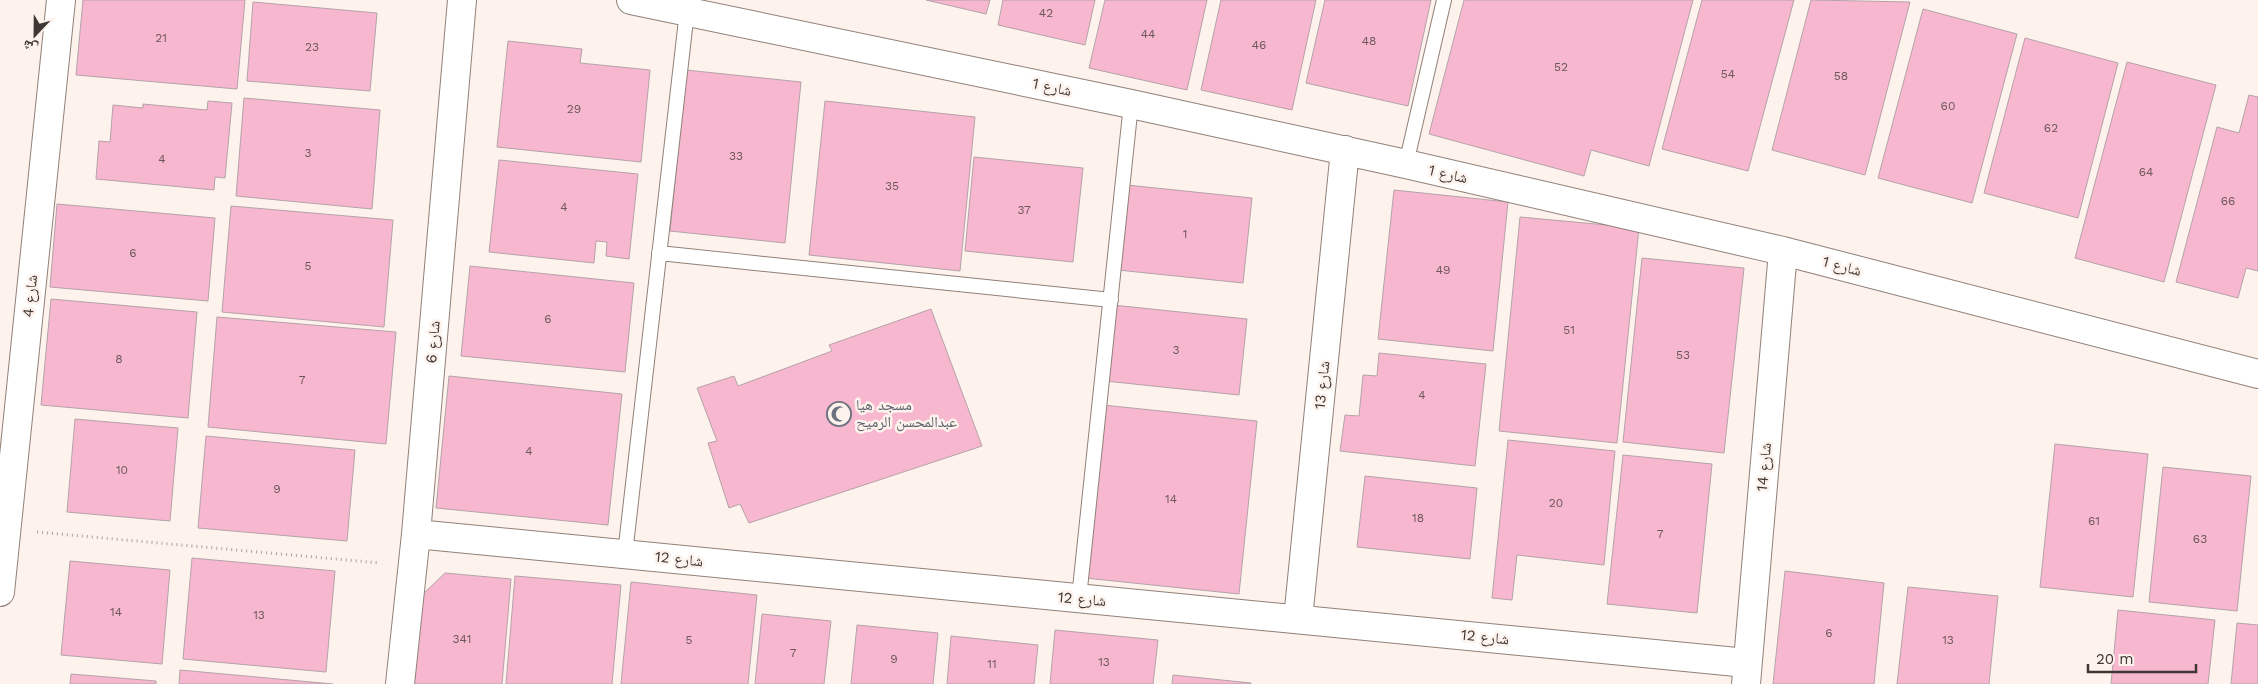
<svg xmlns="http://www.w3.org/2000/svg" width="2258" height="684" viewBox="0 0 2258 684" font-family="'Work Sans','Noto Naskh Arabic',sans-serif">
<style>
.building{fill:#f7b7cf;stroke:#b5a2a9}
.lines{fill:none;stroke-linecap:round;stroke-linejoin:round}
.lane-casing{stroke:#908078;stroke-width:16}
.street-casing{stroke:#908078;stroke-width:30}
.path{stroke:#aba19d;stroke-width:3;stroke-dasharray:1 4;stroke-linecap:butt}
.lane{stroke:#fff;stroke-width:14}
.street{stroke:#fff;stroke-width:28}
.labels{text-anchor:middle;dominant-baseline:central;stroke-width:5;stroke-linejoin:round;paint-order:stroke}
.number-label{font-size:12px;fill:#6c575b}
.street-label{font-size:15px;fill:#3e3734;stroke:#fdf2ec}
.worship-label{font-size:15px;fill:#5b616d;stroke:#fdf2ec;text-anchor:start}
</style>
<rect width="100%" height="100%" fill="#fdf2ec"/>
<path class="building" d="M83 0H245L237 89 76 75Z
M926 0H990L986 14Z
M1003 0H1095L1085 45 998 25Z
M1105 0H1207L1187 90 1089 68Z
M1221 0H1316L1292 110 1201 90Z
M1325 0H1431L1408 106 1306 83Z
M1464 0H1693L1649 166 1591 150 1584 176 1429 134Z
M1702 0H1794L1748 171 1662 149Z
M1811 0 1910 2 1865 175 1772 150Z
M253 2 377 13 370 91 247 81Z
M1923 9 2017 34 1972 203 1878 178Z
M2025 38 2118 63 2078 218 1984 193Z
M508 41 582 49 580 63 650 70 641 162 497 147Z
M2127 62 2216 85 2164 282 2075 258Z
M686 70 801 82 785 243 670 231Z
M2249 95 2258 97V271L2246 268 2238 298 2176 282 2217 127 2239 133Z
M244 98 380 110 372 209 236 196Z
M208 101 232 103 225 178 215 177 214 190 96 179 99 141 110 142 113 105 143 108V104L207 110Z
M825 101 975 117 960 271 809 255Z
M974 157 1083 168 1073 262 965 251Z
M499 160 638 174 629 259 606 256 607 242 596 241 594 263 489 252Z
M1127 185 1252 198 1243 283 1118 270Z
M1394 190 1508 202 1493 351 1378 339Z
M57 204 215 218 208 301 50 287Z
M231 206 393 220 384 327 222 312Z
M1520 217 1639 228 1617 443 1499 431Z
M1642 258 1744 268 1724 453 1623 442Z
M470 266 634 283 625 372 461 356Z
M51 299 197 312 188 418 41 405Z
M1113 305 1247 319 1239 395 1105 381Z
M931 309 982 446 749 523 740 504 729 508 708 443 717 441 697 388 734 376 738 386 832 351 829 345Z
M217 317 396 332 386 444 208 427Z
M1379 353 1486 364 1475 466 1340 451 1345 415 1359 416 1363 375 1377 376Z
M449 376 622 394 608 525 436 508Z
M1103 405 1257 421 1239 594 1085 578Z
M75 419 178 428 170 521 67 512Z
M206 436 355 450 347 541 198 528Z
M1508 440 1615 451 1604 565 1517 555 1512 600 1492 598Z
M2055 444 2148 454 2133 597 2040 587Z
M1623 455 1712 464 1697 613 1607 604Z
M2163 467 2251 476 2237 611 2149 602Z
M1365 476 1477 488 1470 559 1357 547Z
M192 558 335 571 326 672 183 659Z
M70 561 170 570 162 664 61 655Z
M1785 571 1884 583 1874 684H1773Z
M445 573 511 579 502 684H414L422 595Z
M515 576 621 585 612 684H506Z
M631 582 757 595 748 684H621Z
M1908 587 1998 596 1989 684H1897Z
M2118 610 2215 620 2208 684H2111Z
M762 614 831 621 824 684H755Z
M2237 623 2258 625V684H2231Z
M857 625 938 633 933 684H851Z
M1055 630 1158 640 1153 684H1050Z
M951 636 1038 645 1034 684H947Z
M180 670 333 684H179Z
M71 674 156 681V684H70Z
M1173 675 1251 683V684H1172Z"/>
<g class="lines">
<defs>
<path id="lane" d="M1406 164 1444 0
M659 253 1111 300
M625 554 687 11
M1079 598 1131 104"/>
<path id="street" d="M631 0 1131 104 1406 164 1783 251 2258 374
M416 534 1747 663
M0 592 61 0
M1298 619 1345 150
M400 684 416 534 462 0
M1746 684 1783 251"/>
</defs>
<use href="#lane" class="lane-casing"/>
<use href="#street" class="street-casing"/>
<path class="path" d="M37 532 380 563"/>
<use href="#lane" class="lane"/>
<use href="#street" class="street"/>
</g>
<defs>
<symbol id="mosque-ring" viewBox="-11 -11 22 22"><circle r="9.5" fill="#fdf2ec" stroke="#6b7280" stroke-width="1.5"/><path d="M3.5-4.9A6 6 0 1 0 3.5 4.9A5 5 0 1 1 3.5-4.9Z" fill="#6b7280"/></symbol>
</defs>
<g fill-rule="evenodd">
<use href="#mosque-ring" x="825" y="400" width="28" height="28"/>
</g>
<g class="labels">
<g class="number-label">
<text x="1046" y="13">42</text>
<text x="1148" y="34">44</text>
<text x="161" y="38">21</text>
<text x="1369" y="41">48</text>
<text x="1259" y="45">46</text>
<text x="312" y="47">23</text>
<text x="1561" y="67">52</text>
<text x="1728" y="74">54</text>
<text x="1841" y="76">58</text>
<text x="1948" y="106">60</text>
<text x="574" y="109">29</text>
<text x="2051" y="128">62</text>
<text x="308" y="153">3</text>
<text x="736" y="156">33</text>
<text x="162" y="159">4</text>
<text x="2146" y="172">64</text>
<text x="892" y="186">35</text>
<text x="2228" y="201">66</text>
<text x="564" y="207">4</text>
<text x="1024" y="210">37</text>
<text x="1185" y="234">1</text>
<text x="133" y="253">6</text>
<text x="308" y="266">5</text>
<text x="1443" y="270">49</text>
<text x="548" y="319">6</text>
<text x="1569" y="330">51</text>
<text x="1176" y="350">3</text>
<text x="1683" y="355">53</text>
<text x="119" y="359">8</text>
<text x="302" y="380">7</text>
<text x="1422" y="395">4</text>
<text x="529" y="451">4</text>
<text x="122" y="470">10</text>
<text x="277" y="489">9</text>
<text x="1171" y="499">14</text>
<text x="1556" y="503">20</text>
<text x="1418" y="518">18</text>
<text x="2094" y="521">61</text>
<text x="1660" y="534">7</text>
<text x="2200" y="539">63</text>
<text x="116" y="612">14</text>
<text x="259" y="615">13</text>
<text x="1829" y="633">6</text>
<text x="462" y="639">341</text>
<text x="689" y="640">5</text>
<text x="1948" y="640">13</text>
<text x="793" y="653">7</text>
<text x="894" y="659">9</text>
<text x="1104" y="662">13</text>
<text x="992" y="664">11</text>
</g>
<g class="street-label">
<text transform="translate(1052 87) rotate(12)">شارع 1</text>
<text transform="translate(1448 174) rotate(13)">شارع 1</text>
<text transform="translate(1842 266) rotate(15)">شارع 1</text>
<text transform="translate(30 296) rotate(-84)">شارع 4</text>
<text transform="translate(433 342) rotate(-85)">شارع 6</text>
<text transform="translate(1322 385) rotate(-84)">شارع 13</text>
<text transform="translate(1764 467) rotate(-85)">شارع 14</text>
<text transform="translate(679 559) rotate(6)">شارع 12</text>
<text transform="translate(1082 599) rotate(5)">شارع 12</text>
<text transform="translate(1485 637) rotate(6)">شارع 12</text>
</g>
<g class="worship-label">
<text x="856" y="405">مسجد هيا<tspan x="856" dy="17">عبدالمحسن الرميح</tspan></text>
</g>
</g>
<g transform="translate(35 35) rotate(202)" stroke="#fdf2ec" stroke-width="4" paint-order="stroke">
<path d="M0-4L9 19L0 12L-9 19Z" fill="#3e3734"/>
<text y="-8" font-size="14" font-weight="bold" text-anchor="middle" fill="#3e3734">ش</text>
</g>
<path d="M2088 664v8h108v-8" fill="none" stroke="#3e3734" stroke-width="2.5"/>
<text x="2096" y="664" font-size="15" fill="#3e3734" stroke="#fdf2ec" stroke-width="4" paint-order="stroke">20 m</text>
</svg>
